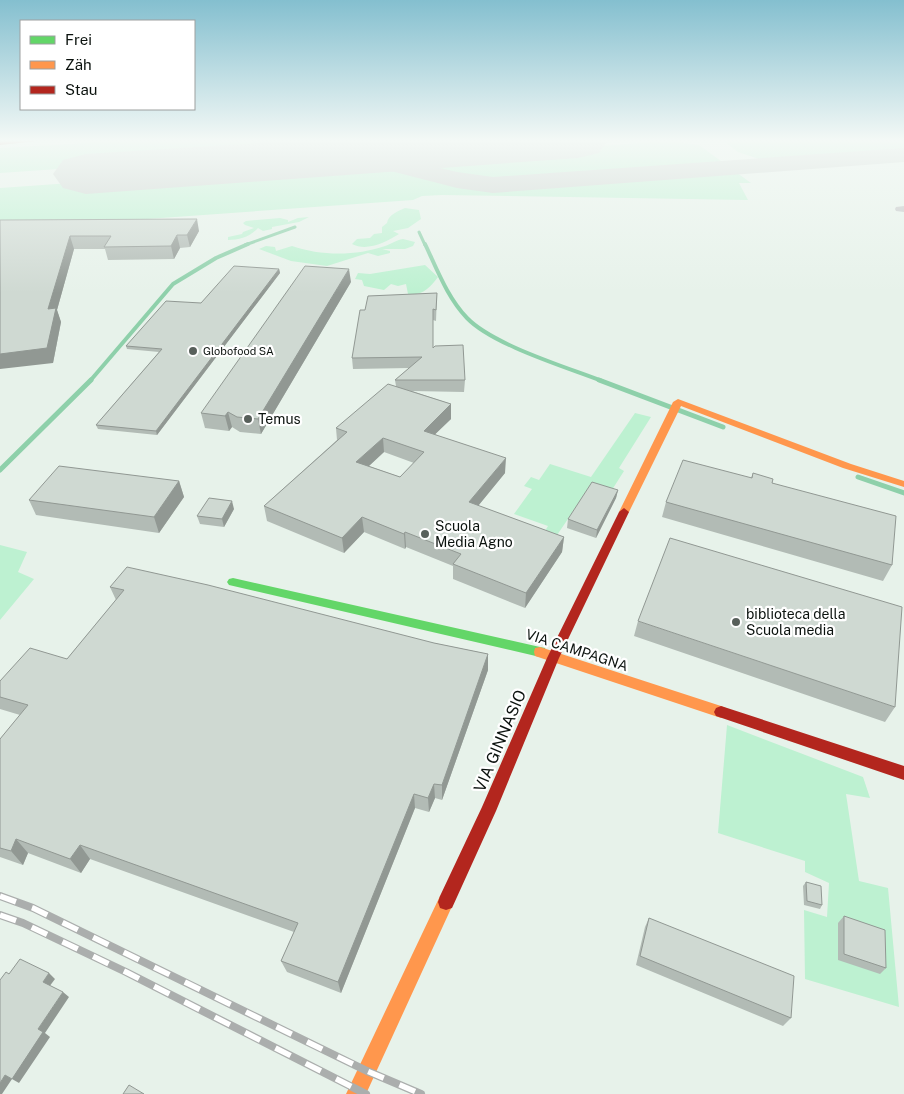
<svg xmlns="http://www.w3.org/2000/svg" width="904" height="1094" viewBox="0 0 904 1094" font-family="'Public Sans',sans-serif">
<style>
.green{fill:#bdf1d1}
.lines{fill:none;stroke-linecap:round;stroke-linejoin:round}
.stream-far2{stroke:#8ed0aa;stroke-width:3}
.stream-far1{stroke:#8ed0aa;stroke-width:4}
.stream{stroke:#8ed0aa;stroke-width:5}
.taxiway{fill:#c9d0cc;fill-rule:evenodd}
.runway{fill:#c9d0cc;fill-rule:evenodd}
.street{fill:#bdbec0;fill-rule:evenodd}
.fast{fill:#63d668;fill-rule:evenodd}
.slow{fill:#ff974d;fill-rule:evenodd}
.jam{fill:#b3261e;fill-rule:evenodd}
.rail-casing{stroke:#abaead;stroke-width:8}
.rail{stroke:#fff;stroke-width:5.5;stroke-dasharray:17;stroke-linecap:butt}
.wall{fill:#b2bbb5;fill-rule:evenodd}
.shaded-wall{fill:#919893}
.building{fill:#cfd9d2;stroke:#919893;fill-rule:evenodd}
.poi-dot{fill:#58605b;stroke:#fff;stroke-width:2}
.labels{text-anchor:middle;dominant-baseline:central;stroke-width:4.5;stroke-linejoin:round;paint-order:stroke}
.far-poi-label{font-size:11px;fill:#0b120e;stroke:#fff;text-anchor:start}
.poi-label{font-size:14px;fill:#0b120e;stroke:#fff;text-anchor:start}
.street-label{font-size:14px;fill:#0b120e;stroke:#fff}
.near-street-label{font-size:16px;fill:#0b120e;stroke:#fff}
</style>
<rect width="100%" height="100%" fill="#e7f2ea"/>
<path class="green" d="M140 140H416L407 145 0 173V148Z
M722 140H904V151L762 160 738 152Z
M669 141 699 145 751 183H739L748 200 442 195 422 196 413 200 119 221 0 220V188Z
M405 208 419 210 421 219 408 228 393 231 399 234C386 242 367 252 352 244L357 239 370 238 374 234 382 233V227L387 223C388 215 398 211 405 208Z
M309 217 299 222 272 227V229L263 231 258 228C250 237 239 240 228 240V237L242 234 243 232 254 228 245 225 243 223 246 221 280 218 288 220V222L298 218Z
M403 239 415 242 413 246 405 249H382L390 251V253L378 256 368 253 327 266 291 261 259 249 266 246 275 247 276 251 292 246C321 256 356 256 385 246 391 244 396 240 403 239Z
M425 265 438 277C430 288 422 296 408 294L406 284 398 286 391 284 384 290 364 286 362 280 355 279 358 273 370 274Z
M635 413 651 417 619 468 624 471 610 493 589 488 553 541 542 536 548 526 514 514 532 489 524 486 531 477 539 480 550 464 591 477Z
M0 545 27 552 18 572 34 579 0 620Z
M727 725 863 777 870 798 846 794 859 881 888 888 899 1007 805 979 804 910 827 917 829 883 805 872V861L718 833Z"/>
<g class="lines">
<path class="stream-far2" d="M419 232 425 245
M245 245 295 227"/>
<path class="stream-far1" d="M425 244C437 269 447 297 467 318 493 345 566 367 602 381
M90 381 173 284 216 258 248 244"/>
<path class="stream" d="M599 380 723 427
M0 470 91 380
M858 477 904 493"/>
<path class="taxiway" d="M357 148 457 172 493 177 904 148V162L493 193 457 188 348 160 345 155 348 150Z"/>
<path class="runway" d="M306 140H608L599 153 578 158 86 194 63 188 53 174 63 160 86 154Z"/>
<path class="street" d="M904 206V212L896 211 895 209 896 207Z"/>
<path class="fast" d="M233 578 540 647 545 648 546 652 545 656 540 657 229 585 227 582 229 579Z"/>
<path class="slow" d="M678 399 851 464 904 481V487L843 468 681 406 629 512 624 516 620 515 619 512 673 402Z
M540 647 721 706 726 708 728 712 726 716 721 718 535 656 534 652 535 648Z
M446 894 452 896 454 902 366 1094H346L440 896Z"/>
<path class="jam" d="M21 140H47L0 145V141Z
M624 508 629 512 559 658 496 811 452 908 446 910 440 908 438 902 440 896 482 807 547 658 619 512Z
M721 706 904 766V780L716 716 714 712 716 708Z"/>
<defs>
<path id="rail" d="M0 896 33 908 367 1071 421 1094
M0 915 23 923 126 972 366 1094"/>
</defs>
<use href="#rail" class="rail-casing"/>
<use href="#rail" class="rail"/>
</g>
<path class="wall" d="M0 220 199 231 190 247 180 248 174 259 108 260 105 249H74L57 310 61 322 53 363Z
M279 269 280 273 157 435 98 429 96 425 159 352 127 349 126 346 201 303Z
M351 282 261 434 240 432 232 427 229 431 205 428 201 413Z
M437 293 436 321 433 320V348L465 380 464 392 412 391 451 404V419L435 434 505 473 478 506 564 537 562 552 525 608 453 579V566L406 547 405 549 364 532 344 553 267 521 264 506 337 440 336 428 396 386 395 380 409 368 353 369 352 358ZM384 452 414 463 400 477 369 466Z
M753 473 772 483 892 565 883 581 662 517 666 502 751 478Z
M179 481 184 497 159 533 36 515 29 500Z
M618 490 616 498 596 538 567 528 568 519Z
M234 509 224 527 200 524 197 516Z
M110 587 434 643 488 654V670L442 800 435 798 429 812 415 808 341 993 287 972 281 961 294 932 90 859 81 873 28 853 23 865 0 857V739L20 715 0 709V681L67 659 116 600Z
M638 621 895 707 885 722 634 636Z
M806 882 822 905 820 909 804 905 803 886Z
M844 916 886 968 880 974 838 960V923Z
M649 918 791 1018 783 1026 636 965 645 927Z"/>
<path class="shaded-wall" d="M197 219 199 231 190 247 187 235Z
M177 235 180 248 174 259 171 246Z
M70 236 74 249 57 310 61 322 53 363 0 369V354L48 309Z
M279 269 280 273 157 435 156 431Z
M349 269 351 282 261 434 258 419Z
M451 404V419L424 445V431Z
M228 412 232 427 229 431 225 416Z
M383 438 384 452 358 476 356 462Z
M506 458 505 473 469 517V502Z
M179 481 184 497 159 533 154 517Z
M618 490 616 498 596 538 597 530Z
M232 501 234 509 224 527 222 519Z
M362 517 364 532 344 553 342 538Z
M405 532 406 547 405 549 404 534Z
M564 537 562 552 525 608 526 593Z
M488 654V670L442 800V785Z
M434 784 435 798 429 812 428 798Z
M414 794 415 808 341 993 338 982Z
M16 839 28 853 23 865 11 851Z
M80 845 90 859 81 873 70 859Z
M49 973 55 979 49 987 43 982Z
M63 992 69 997 45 1033 50 1037 19 1083 12 1079 38 1029Z
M5 1075 12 1079 2 1094H0V1083Z"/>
<path class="building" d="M197 219 187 235H177L171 246 104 247 111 236H70L48 309 56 308 47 348 0 354V220Z
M234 266 279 269 156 431 96 425 162 349 126 346 166 301 201 303Z
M305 266 349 269 258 419 237 417 228 412 225 416 201 413Z
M437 293 436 310 433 309V348L435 346 463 345 465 380H395L422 357 352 358 360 310H365L368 296Z
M388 384 451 404 424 431 506 458 469 502 564 537 526 593 453 564 461 554 405 532 404 534 362 517 342 538 264 506 347 432 336 428ZM383 438 424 452 400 477 356 462Z
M683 460 752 478 753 473 773 479 772 483 896 516 892 565 666 502Z
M59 466 179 481 154 517 29 500Z
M592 482 618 490 597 530 568 519Z
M209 498 232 501 222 519 197 516Z
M670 538 902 607 895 707 638 621Z
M127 567 208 585 434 643 488 654 442 785 434 784 428 798 414 794 338 982 281 961 298 923 80 845 70 859 16 839 11 851 0 848V739L28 705 0 697V681L30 648 67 659 124 590 110 587Z
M806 882 821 886 822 905 807 901Z
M844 916 885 930 886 968 844 954Z
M649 918 794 976 791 1018 640 956Z
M20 959 49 973 43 982 63 992 38 1029 43 1032 12 1079 5 1075 0 1083V980L6 972 9 974Z
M129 1085 144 1094H123Z"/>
<linearGradient id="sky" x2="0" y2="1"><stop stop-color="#84bfcf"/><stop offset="0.48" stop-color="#f4f9f6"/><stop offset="1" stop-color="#f4f9f6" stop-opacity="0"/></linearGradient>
<rect width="904" height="293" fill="url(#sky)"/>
<g class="poi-dot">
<circle cx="193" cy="351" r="5"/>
<circle cx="248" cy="419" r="5"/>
<circle cx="425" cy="534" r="5"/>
<circle cx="736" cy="622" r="5"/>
</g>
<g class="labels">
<g class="far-poi-label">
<text x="203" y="351">Globofood SA</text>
</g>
<g class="poi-label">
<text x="258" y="419">Temus</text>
<text x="435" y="526">Scuola<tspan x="435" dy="16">Media Agno</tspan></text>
<text x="746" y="614">biblioteca della<tspan x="746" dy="16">Scuola media</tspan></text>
</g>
<g class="street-label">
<text transform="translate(577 650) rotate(18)">VIA CAMPAGNA</text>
</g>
<g class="near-street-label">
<text transform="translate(500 741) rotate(-67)">VIA GINNASIO</text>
</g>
</g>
<rect x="20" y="20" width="175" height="90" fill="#ffffff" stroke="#9da09f"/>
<rect x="30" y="36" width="25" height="8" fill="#63d668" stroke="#9da09f"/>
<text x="65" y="45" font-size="15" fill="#0b120e">Frei</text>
<rect x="30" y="61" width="25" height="8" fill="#ff974d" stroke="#9da09f"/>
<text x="65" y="70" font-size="15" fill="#0b120e">Zäh</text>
<rect x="30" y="86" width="25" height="8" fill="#b3261e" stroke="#9da09f"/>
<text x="65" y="95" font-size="15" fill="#0b120e">Stau</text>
</svg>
